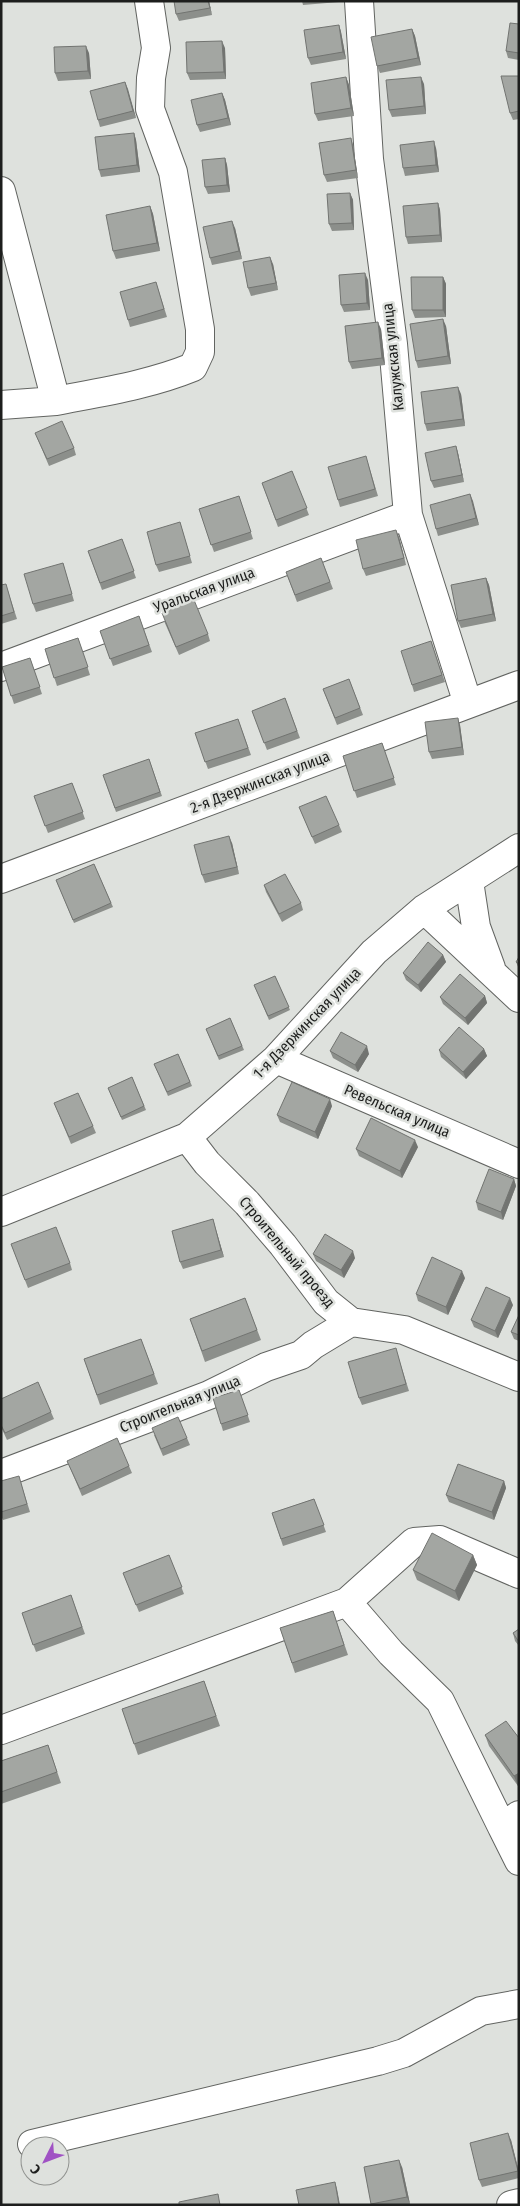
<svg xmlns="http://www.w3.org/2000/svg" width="520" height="2206" viewBox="0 0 520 2206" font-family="'Fira Sans Condensed',sans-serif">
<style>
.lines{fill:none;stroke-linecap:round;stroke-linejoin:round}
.minor-casing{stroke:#626461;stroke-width:30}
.minor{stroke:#fff;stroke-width:28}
.wall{fill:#8c8f8b}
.shaded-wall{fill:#727471}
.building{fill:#a3a6a2;stroke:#727471}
.labels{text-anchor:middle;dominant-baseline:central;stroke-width:5;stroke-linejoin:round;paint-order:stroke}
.street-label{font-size:15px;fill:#1d1e1d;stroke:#dee1dd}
</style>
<rect width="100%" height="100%" fill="#dee1dd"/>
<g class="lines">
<defs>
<path id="minor" d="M359 1 369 159 393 344 408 515 468 704
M1 191 56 401 1 405
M56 401C102 392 149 385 193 367L200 352V329L173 172 150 109 151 78 156 48 149 1
M1 667 408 515
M1 879 519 685
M469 881 476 927 491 968
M424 909 519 998
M276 1059 519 1164
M187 1137 207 1163 247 1203 283 1245 326 1302 351 1322 404 1330 519 1377
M1 1212 187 1137 276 1059 374 952 424 909 519 848
M1 1474 209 1395 266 1367 301 1355 313 1345 351 1322
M347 1602 391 1653 440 1701 502 1827
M1 1730 347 1602 414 1542 440 1540 519 1574
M519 1815 502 1827 519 1861
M32 2144 378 2061 404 2053 481 2011 519 2004
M511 2205 519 2203"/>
</defs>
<use href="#minor" class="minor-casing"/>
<use href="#minor" class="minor"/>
</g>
<path class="wall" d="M209 1 212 15 179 21 176 14Z
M302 1H339V2L303 5Z
M519 24V60L508 58 506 51Z
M339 25 341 32 346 59 311 65 308 58Z
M412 29 415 36 421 65 380 73 377 66Z
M225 48 226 79 190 80 187 73Z
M89 53 91 79 58 81 55 73Z
M519 76V119L513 120 510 113Z
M346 77 349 85 354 116 318 121 315 114Z
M125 82 136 118 100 127 98 120Z
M424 84 426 114 392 117 389 110Z
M222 93 225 100 231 125 200 132 197 125Z
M134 133 136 140 140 172 101 177 99 170Z
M353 145 358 178 327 182 324 175Z
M436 148 439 172 405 176 403 168Z
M225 158 227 165 230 192 208 194 205 187Z
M350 193 353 200 354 230 332 231 329 224Z
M438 203 440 210 442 242 408 244 406 237Z
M150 206 153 214 160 251 116 259 113 251Z
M235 228 242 259 212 265 210 258Z
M273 264 278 290 251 296 248 288Z
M443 277 446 284V317L415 318 412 310Z
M368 280 370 310 344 312 341 305Z
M156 282 167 317 130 327 128 320Z
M446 326 451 364 418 368 416 361Z
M381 329 385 365 352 369 349 362Z
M461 394 465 426 427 431 425 424Z
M35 433 74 448 76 455 49 466Z
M456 446 458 453 464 482 434 488 431 481Z
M368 463 378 496 340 507 338 500Z
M292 471 309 515 278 527 262 483Z
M470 494 479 525 438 536 436 529Z
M239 496 253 539 214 552 199 509Z
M180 522 192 563 159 572 156 565Z
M399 537 406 565 366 576 363 569Z
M122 539 136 578 102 590 88 551Z
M321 558 333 589 297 602 286 572Z
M63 563 74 601 36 612 33 604Z
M486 578 489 585 496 621 461 628 458 621Z
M1 585 8 591 17 619 1 624Z
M139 616 152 652 113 666 100 631Z
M164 621 208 634 210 641 179 655Z
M78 638 90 675 57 686 45 649Z
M431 641 445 682 414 692 412 685Z
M30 658 42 694 14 704 2 667Z
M349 679 363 715 337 725 323 689Z
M285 698 300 738 267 750 252 711Z
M238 719 251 755 208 769 195 733Z
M460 725 464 755 432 759 429 752Z
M382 743 396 785 357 798 343 756Z
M149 759 162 796 116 812 103 775Z
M72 783 85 819 48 833 34 796Z
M299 807 339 825 342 832 315 844Z
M232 843 239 874 205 883 202 875Z
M94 864 113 907 74 923 56 880Z
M264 885 301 903 303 910 282 922 266 892Z
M443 955 446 962 421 992 406 980 403 973Z
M519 957V969L516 962Z
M275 976 290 1010 269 1020 254 985Z
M485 996 487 1003 468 1025 443 1004 440 997Z
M230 1018 244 1050 219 1060 206 1029Z
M484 1049 487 1056 466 1079 441 1057 439 1050Z
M330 1051 369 1054 358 1072 333 1058Z
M178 1054 192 1086 168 1096 154 1064Z
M132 1077 146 1110 122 1120 108 1088Z
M54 1103 93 1126 96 1133 71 1144Z
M332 1106 318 1139 280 1122 277 1115Z
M418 1147 402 1178 359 1156 356 1149Z
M514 1179 516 1186 503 1220 478 1210 476 1202Z
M213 1219 224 1257 183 1269 180 1262Z
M11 1244 70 1263 72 1270 28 1288Z
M313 1254 355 1258 344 1278 316 1261Z
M465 1278 448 1315 418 1301 416 1294Z
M245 1298 261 1340 205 1362 190 1319Z
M513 1305 498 1338 474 1327 471 1320Z
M519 1315V1341L514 1339 511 1332Z
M141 1339 158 1384 100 1405 84 1359Z
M398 1356 409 1391 362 1405 359 1398Z
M239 1390 250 1422 223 1431 221 1424Z
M1 1399 51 1412 54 1419 7 1440 1 1427Z
M154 1435 187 1438 190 1445 163 1456Z
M67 1461 129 1466 132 1473 82 1496Z
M1 1481 21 1483 30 1512 3 1520 1 1516Z
M504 1481 506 1488 494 1520 449 1502 446 1495Z
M314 1499 326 1532 283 1546 272 1513Z
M169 1555 184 1594 139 1612 123 1573Z
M473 1555 477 1565 459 1601 417 1580 413 1570Z
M71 1595 85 1634 36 1652 22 1613Z
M333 1611 348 1655 295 1673 280 1628Z
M519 1629V1646L515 1641 513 1633Z
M204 1681 220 1726 138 1755 122 1709Z
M485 1735 519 1738V1786H518L489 1746Z
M48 1745 61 1783 1 1804V1761Z
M511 2140 519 2171V2178L482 2187 479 2180Z
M364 2167H402L410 2204 405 2205H372Z"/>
<path class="shaded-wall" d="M208 1H209L212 15Z
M339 25 341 32 346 59 343 52Z
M412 29 415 36 421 65 418 58Z
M222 41 225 48 226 79 224 72Z
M86 46 89 53 91 79 88 71Z
M346 77 349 85 354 116 351 108Z
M421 77 424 84 426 114 424 106Z
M125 82 128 89 136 118 133 111Z
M222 93 225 100 231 125 228 118Z
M134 133 136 140 140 172 137 165Z
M351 138 353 145 358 178 356 170Z
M434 141 436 148 439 172 436 165Z
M225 158 227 165 230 192 227 185Z
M350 193 353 200 354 230 352 223Z
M438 203 440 210 442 242 440 235Z
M150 206 153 214 160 251 157 243Z
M232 221 235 228 242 259 239 251Z
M270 257 273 264 278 290 276 283Z
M365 273 368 280 370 310 367 303Z
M443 277 446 284V317L443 310Z
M443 319 446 326 451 364 448 356Z
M378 322 381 329 385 365 382 358Z
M458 387 461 394 465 426 463 419Z
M456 446 458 453 464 482 462 475Z
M470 494 473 501 479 525 476 518Z
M396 530 399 537 406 565Z
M486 578 489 585 496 621 493 614Z
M458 718 460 725 464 755 462 747Z
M229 836 232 843 239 874 237 867Z
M443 955 446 962 421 992 418 985Z
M485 996 487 1003 468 1025 465 1018Z
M367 1046 369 1054 358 1072 355 1065Z
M484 1049 487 1056 466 1079 463 1072Z
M330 1099 332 1106 318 1139 315 1132Z
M415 1140 418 1147 402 1178 400 1171Z
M514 1179 516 1186 503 1220 501 1212Z
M213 1219 215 1227 224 1257 221 1250Z
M353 1251 355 1258 344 1278 341 1270Z
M462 1271 465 1278 448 1315 446 1307Z
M510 1298 513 1305 498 1338 495 1331Z
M504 1481 506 1488 494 1520 492 1512Z
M473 1555 477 1565 459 1601 455 1591Z
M519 1773V1786H518L514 1776Z
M508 2133 511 2140 519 2173Z
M399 2160 402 2167 410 2204 407 2197Z
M335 2182 337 2189 340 2205H339Z"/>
<path class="building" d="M174 1H208L210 8 176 14Z
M510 23 519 24V53L506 51Z
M339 25 343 52 308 58 304 30Z
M412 29 418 58 377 66 371 37Z
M222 41 224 72 187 73 186 42Z
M86 46 88 71 55 73 54 47Z
M501 76H519V111L510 113Z
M346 77 351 108 315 114 311 83Z
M421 77 424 106 389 110 386 80Z
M125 82 133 111 98 120 90 91Z
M222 93 228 118 197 125 191 100Z
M134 133 137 165 99 170 95 137Z
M351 138 356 170 324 175 319 143Z
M434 141 436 165 403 168 400 145Z
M225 158 227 185 205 187 202 160Z
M350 193 352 223 329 224 327 194Z
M438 203 440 235 406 237 403 206Z
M150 206 157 243 113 251 106 215Z
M232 221 239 251 210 258 203 227Z
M270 257 276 283 248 288 243 262Z
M365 273 367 303 341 305 339 275Z
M411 277H443V310H412Z
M156 282 164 309 128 320 120 292Z
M443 319 448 356 416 361 410 324Z
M378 322 382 358 349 362 345 326Z
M458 387 463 419 425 424 421 392Z
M62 421 74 448 47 459 35 433Z
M456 446 462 475 431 481 425 453Z
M366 456 375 489 338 500 328 467Z
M292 471 307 508 276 520 262 483Z
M470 494 476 518 436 529 430 505Z
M239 496 251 532 211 545 199 509Z
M180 522 190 556 156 565 147 532Z
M396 530 404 558 363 569 356 540Z
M122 539 134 571 100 583 88 551Z
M321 558 330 582 295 595 286 572Z
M63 563 72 594 33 604 24 574Z
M486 578 493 614 458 621 451 585Z
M6 584 14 612 1 616V585Z
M194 600 208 634 176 647 162 613Z
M139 616 149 645 110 659 100 631Z
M78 638 88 667 54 678 45 649Z
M431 641 442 675 412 685 401 651Z
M30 658 40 687 11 696 2 667Z
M349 679 360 708 335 718 323 689Z
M285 698 297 731 264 743 252 711Z
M458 718 462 747 429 752 425 722Z
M238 719 248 748 205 762 195 733Z
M382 743 394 778 354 791 343 756Z
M149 759 160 792 115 808 103 775Z
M72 783 83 812 45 826 34 796Z
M326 796 339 825 312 837 299 807Z
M229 836 237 867 202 875 194 845Z
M94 864 111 903 73 920 56 880Z
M285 874 301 903 279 914 264 885Z
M428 942 443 955 418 985 403 973Z
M519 957V964L516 962Z
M460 974 485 996 465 1018 440 997Z
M275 976 289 1007 268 1016 254 985Z
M230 1018 242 1046 218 1056 206 1029Z
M459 1027 484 1049 463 1072 439 1050Z
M341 1032 367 1046 355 1065 330 1051Z
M178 1054 190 1082 167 1092 154 1064Z
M132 1077 144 1106 121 1117 108 1088Z
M292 1082 330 1099 315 1132 277 1115Z
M78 1093 93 1126 69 1137 54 1103Z
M371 1118 415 1140 400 1171 356 1149Z
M489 1169 514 1179 501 1212 476 1202Z
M213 1219 221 1250 180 1262 172 1231Z
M56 1227 70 1263 25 1280 11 1244Z
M325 1234 353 1251 341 1270 313 1254Z
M432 1257 462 1271 446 1307 416 1294Z
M486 1287 510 1298 495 1331 471 1320Z
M245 1298 257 1330 202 1351 190 1319Z
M519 1315V1335L511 1332Z
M141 1339 154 1374 97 1395 84 1359Z
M396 1348 406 1384 359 1398 348 1362Z
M38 1382 51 1412 5 1433 1 1425V1399Z
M239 1390 248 1415 221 1424 213 1398Z
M178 1417 187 1438 161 1449 152 1428Z
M117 1438 129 1466 80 1489 67 1461Z
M458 1464 504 1481 492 1512 446 1495Z
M19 1476 27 1504 1 1512V1481Z
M314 1499 324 1525 281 1539 272 1513Z
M432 1533 473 1555 455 1591 413 1570Z
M169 1555 182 1587 136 1605 123 1573Z
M71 1595 82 1627 33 1645 22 1613Z
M333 1611 344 1645 292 1663 280 1628Z
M519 1629V1642L513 1633Z
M204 1681 216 1716 134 1744 122 1709Z
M506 1721 519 1738V1773L514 1776 485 1735Z
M48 1745 57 1772 1 1792V1761Z
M508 2133 518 2171 479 2180 470 2143Z
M399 2160 407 2197 371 2204 364 2167Z
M335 2182 339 2205H299L296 2190Z
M218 2194 220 2205H179V2202Z"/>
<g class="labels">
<g class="street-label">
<text transform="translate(393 357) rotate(-96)">Калужская улица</text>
<text transform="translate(204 590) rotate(-20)">Уральская улица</text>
<text transform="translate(260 782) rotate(-21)">2-я Дзержинская улица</text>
<text transform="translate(307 1023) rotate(-46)">1-я Дзержинская улица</text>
<text transform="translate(397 1111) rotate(23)">Ревельская улица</text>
<text transform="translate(287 1252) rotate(50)">Строительный проезд</text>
<text transform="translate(180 1404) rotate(-22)">Строительная улица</text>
</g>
</g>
<rect width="520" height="2206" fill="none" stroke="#1d1e1d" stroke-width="5"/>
<g transform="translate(45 2161) rotate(228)"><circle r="24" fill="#dee1dd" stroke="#919390"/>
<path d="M0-4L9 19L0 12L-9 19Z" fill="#a052c4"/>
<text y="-8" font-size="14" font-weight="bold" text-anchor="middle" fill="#1d1e1d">С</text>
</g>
</svg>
